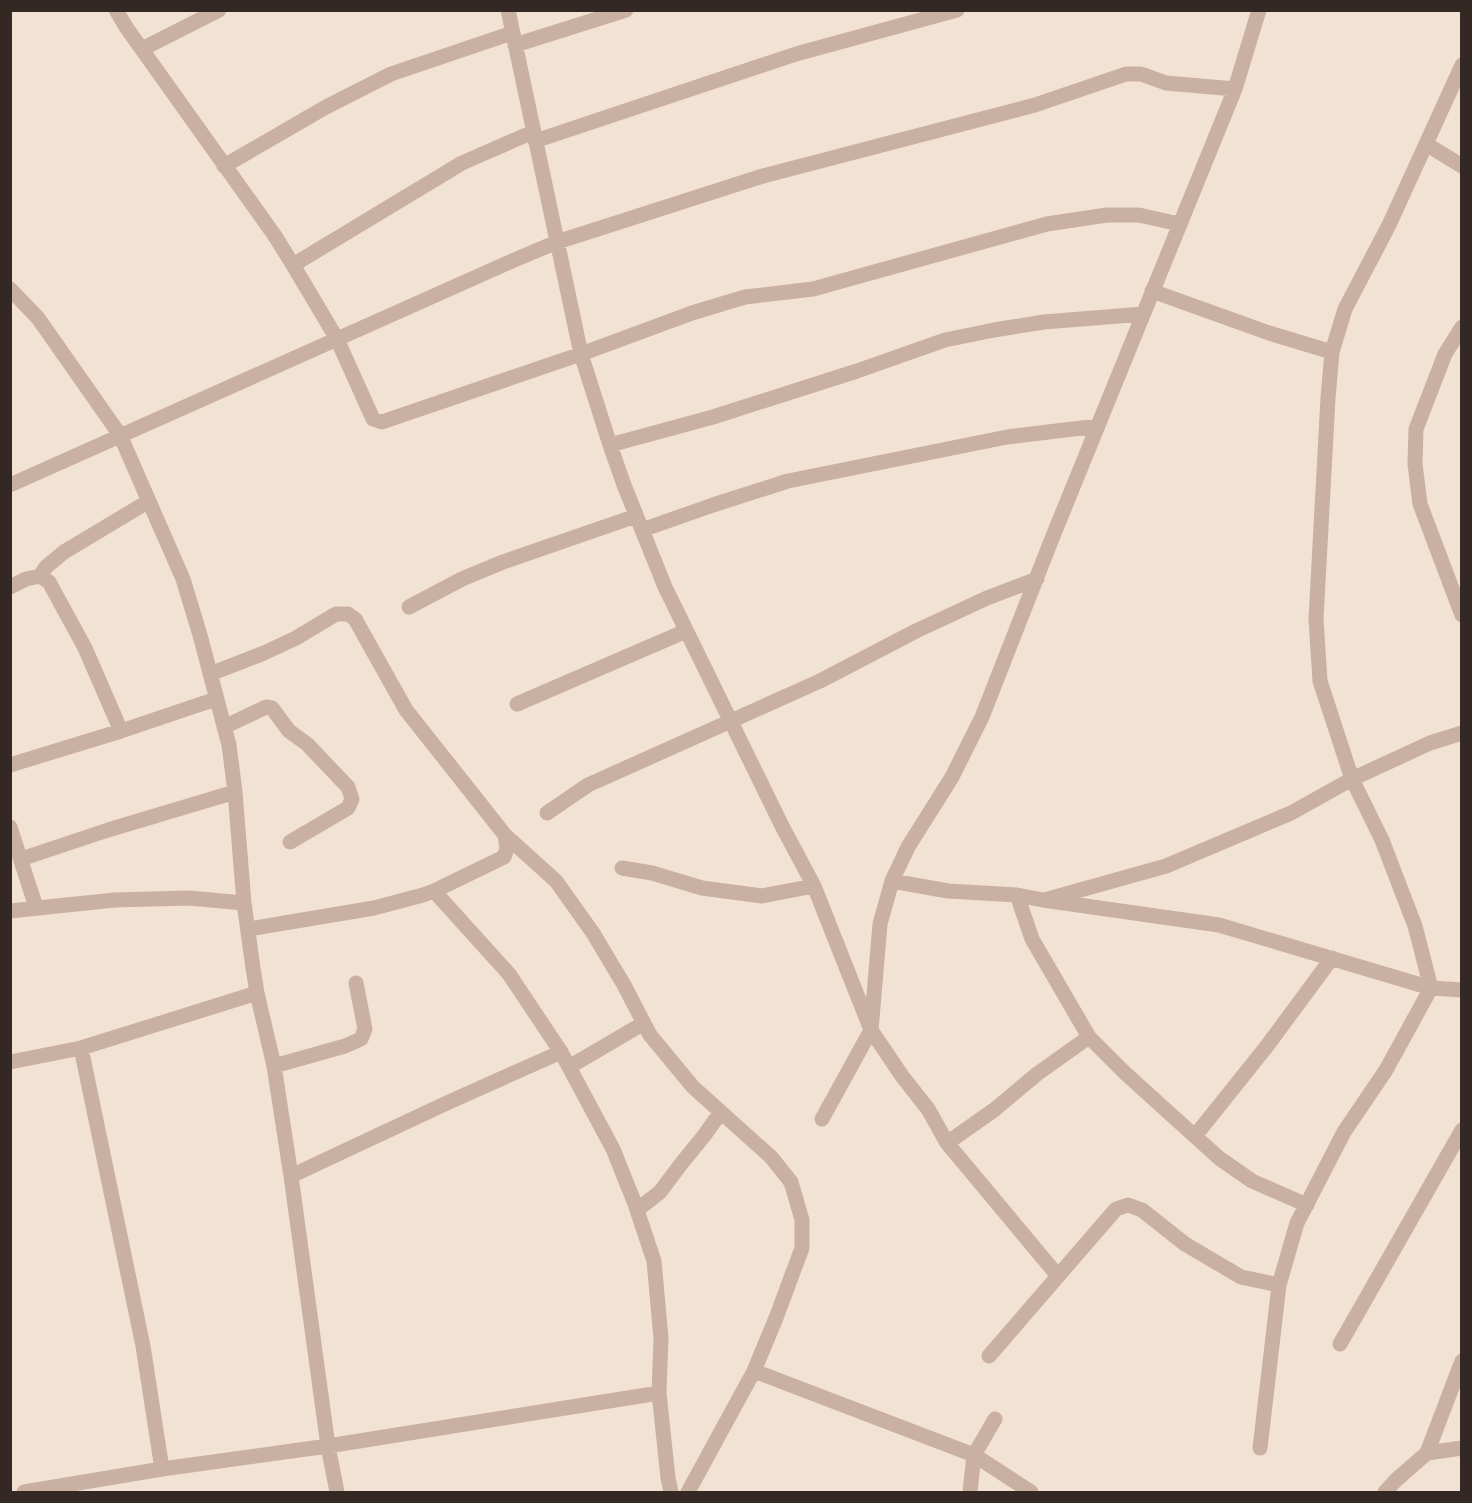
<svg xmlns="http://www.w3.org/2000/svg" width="1472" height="1503" viewBox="0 0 1472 1503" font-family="'PT Sans Narrow',sans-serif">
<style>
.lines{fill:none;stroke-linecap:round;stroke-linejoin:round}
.street{stroke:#cab0a0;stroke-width:15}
</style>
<rect width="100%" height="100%" fill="#f2e2d4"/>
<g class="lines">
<path class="street" d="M116 10 126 27 275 236 293 265 337 339 373 419 382 422 581 354 692 313 745 297 813 289 1047 224 1107 215H1139L1179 224
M508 10 581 354 610 445 624 485 665 587 782 826 814 886 871 1030 902 1076 928 1109 947 1143 1058 1276
M515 45 626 10
M142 49 219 10
M535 141 796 54 957 10
M1426 144 1462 166
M224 166 326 107 391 74 512 33
M293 265 462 163 533 132
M10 289 38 318 120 435 183 579 200 635 229 745 235 792 244 903 253 968 257 993 274 1066 291 1176 328 1446 337 1492
M1152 291 1269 333 1332 352
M1462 327 1445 354 1416 429 1415 464 1420 504 1462 615
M610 445 713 417 857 371 945 340 994 330 1044 322 1143 314
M10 485 512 261 557 242 763 176 1035 105 1126 74H1141L1166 83 1235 89
M642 530 713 505 788 481 1007 437 1098 426
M40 576 46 567 64 552 149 501
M10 587 26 579 40 576 49 582 85 648 121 731
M409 607 462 579 503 562 636 516
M210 674 264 653 296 638 336 614H348L355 619 406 710 505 835 507 848 504 857 434 891 423 895 374 908 249 929
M517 704 686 631
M224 727 266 707 272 708 289 731 307 744 348 787 352 799 348 808 290 842
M10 765 121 731 216 699
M547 813 588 785 820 681 916 631 987 598 1037 579
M10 827 36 907
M505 835 556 881 593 933 624 985 650 1035 693 1087 771 1157 791 1182 802 1220V1248L776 1318 754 1371 688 1492
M21 859 108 830 235 792
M622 868 652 873 702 888 762 896 814 886
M892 881 948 891 1017 895 1043 900 1219 925 1431 988 1462 990
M434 891 509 974 561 1052 613 1149 635 1204 654 1261 661 1338 659 1393 668 1478 671 1492
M1017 895 1032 939 1089 1037 1125 1073 1219 1158 1252 1181 1307 1205
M1048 899 1166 866 1291 813 1352 779 1430 743 1462 733
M10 911 114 900 189 898 244 903
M81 1048 143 1346 162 1469
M10 1062 81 1048 257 993
M274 1066 345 1046 361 1039 365 1029 356 983
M569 1067 644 1023
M822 1119 871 1030 880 924 892 881 908 847 952 777 982 717 1053 536 1235 89 1259 10
M1195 1136 1267 1046 1332 958
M947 1143 994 1110 1037 1074 1089 1037
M291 1176 449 1102 561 1052
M637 1210 660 1192 681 1164 703 1137 721 1112
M1340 1344 1462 1130
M989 1356 1116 1209 1128 1205 1142 1210 1185 1244 1241 1277 1279 1285
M754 1371 974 1455 1031 1492
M1260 1448 1279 1285 1297 1223 1344 1132 1386 1070 1431 988 1415 926 1382 840 1352 779 1320 681 1316 619 1328 398 1332 352 1345 309 1389 225 1462 65
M1427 1453 1462 1448
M24 1492 162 1469 328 1446 659 1393
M970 1492 974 1455 995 1419
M1385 1492 1396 1480 1427 1453 1462 1361"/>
</g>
<rect width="1472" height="1503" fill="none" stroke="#332824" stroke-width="24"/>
</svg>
